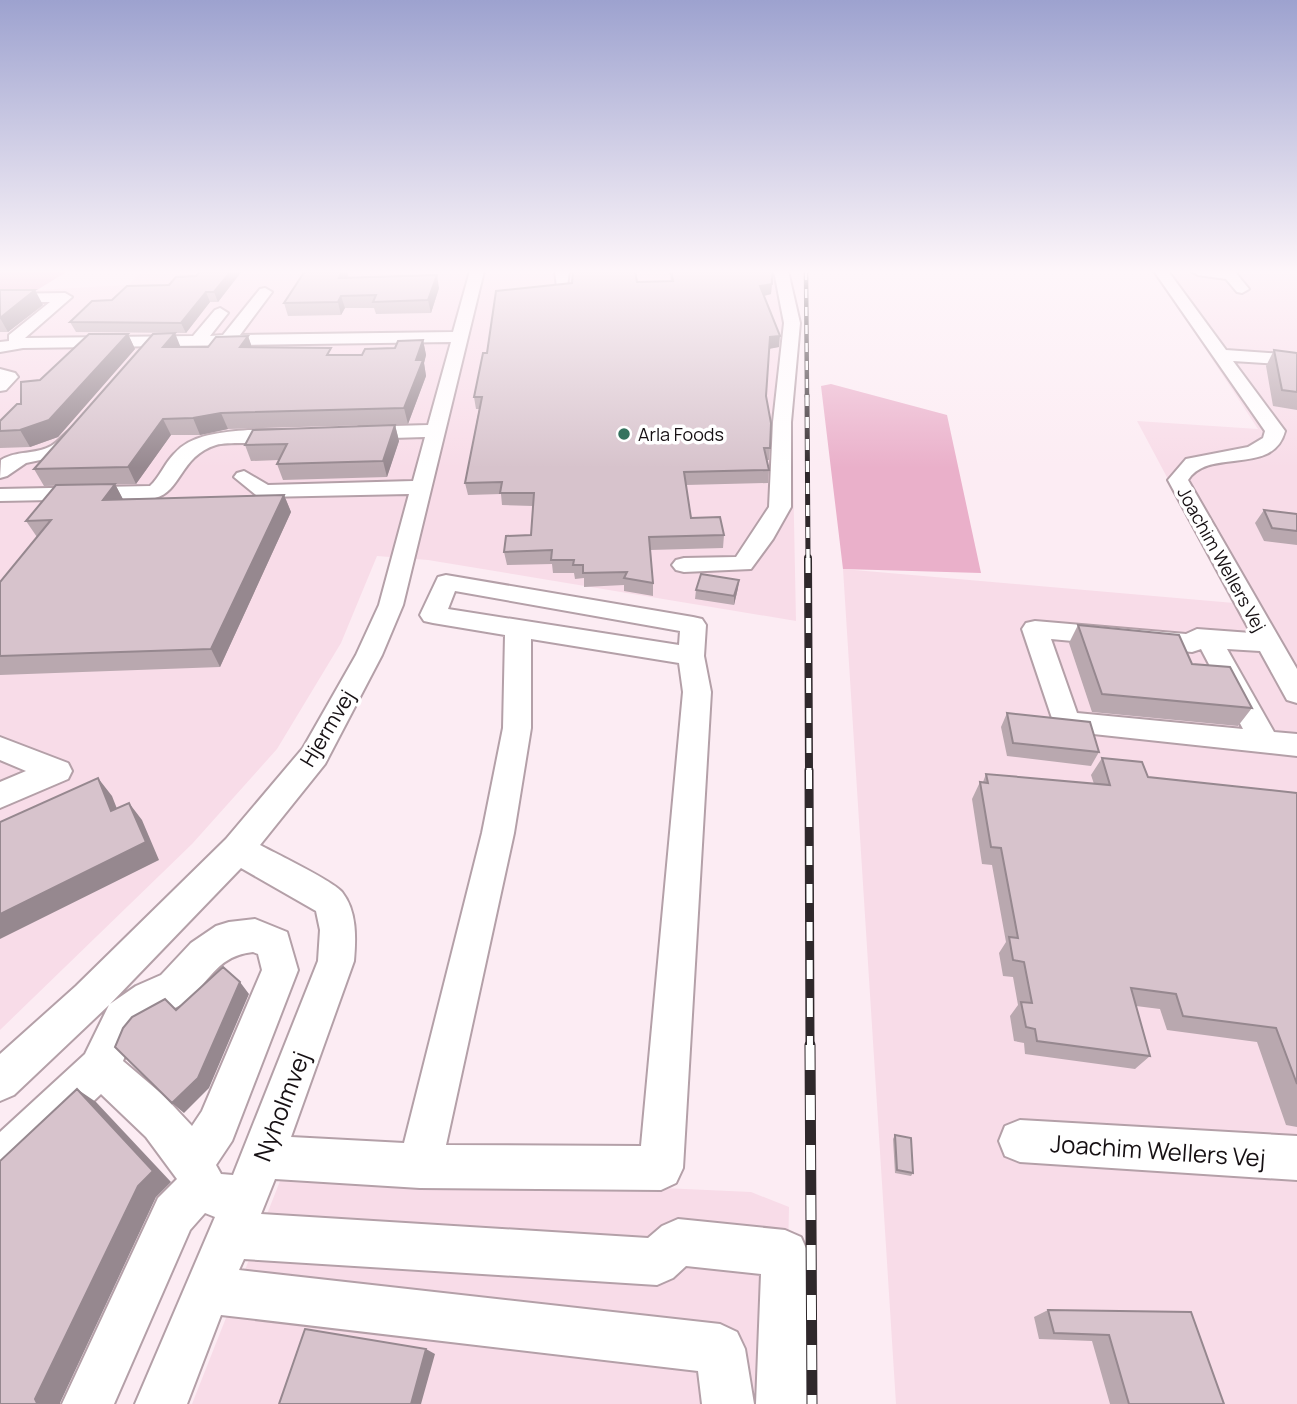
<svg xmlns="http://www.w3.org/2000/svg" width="1297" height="1404" viewBox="0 0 1297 1404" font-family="Manrope,sans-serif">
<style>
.built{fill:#f8dce8}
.green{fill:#eab0ca}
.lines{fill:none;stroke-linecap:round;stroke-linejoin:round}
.minor-casing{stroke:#b4a0a8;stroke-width:4}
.minor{fill:#fff;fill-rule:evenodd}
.rail-far4-casing{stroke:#2f282b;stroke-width:4.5}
.rail-far3-casing{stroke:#2f282b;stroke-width:5}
.rail-far2-casing{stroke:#2f282b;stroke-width:8}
.rail-far1-casing{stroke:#2f282b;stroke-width:9}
.rail-casing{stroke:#2f282b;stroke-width:11}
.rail-far4{stroke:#fff;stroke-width:2.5;stroke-dasharray:9;stroke-linecap:butt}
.rail-far3{stroke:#fff;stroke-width:3.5;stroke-dasharray:11;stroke-linecap:butt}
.rail-far2{stroke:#fff;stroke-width:5;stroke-dasharray:15;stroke-linecap:butt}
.rail-far1{stroke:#fff;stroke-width:6;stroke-dasharray:19;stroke-linecap:butt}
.rail{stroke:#fff;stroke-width:9;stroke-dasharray:25;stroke-linecap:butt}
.wall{fill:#b9a8af}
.shaded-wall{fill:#96888f}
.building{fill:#d7c3cc;stroke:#96888f;stroke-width:2}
.poi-dot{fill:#34725e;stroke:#fff;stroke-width:2.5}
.labels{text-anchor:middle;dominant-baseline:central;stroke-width:7;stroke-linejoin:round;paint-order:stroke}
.far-poi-label{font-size:18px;fill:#161013;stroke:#fff;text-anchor:start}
.far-street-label{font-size:18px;fill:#161013;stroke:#fff}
.street-label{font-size:21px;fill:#161013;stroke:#fff}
.near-street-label{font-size:24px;fill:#161013;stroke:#fff}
</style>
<rect width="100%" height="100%" fill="#fcecf3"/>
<path class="built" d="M142 271H789L796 621 428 560 377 556 341 643 277 749 192 844 0 1030V292L128 285Z
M1154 271 1297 272V1404H896L843 569 1234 603 1137 421 1258 429Z
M284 1171 751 1192 789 1207 785 1404H192Z"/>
<path class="green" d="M0 271H68L37 290 0 292Z
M831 384 947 415 981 573 843 569 821 386Z"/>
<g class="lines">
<defs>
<path id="minor" d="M470 271H484L403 605 382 655 325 764 260 845C275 853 335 882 342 892 357 911 356 938 354 961L291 1137 404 1143 482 833 503 728 505 635 433 623 424 621 420 615 438 577 446 575 693 617 702 619 706 625 704 656 711 692 683 1168 676 1183 661 1190 420 1188 275 1179 261 1214 648 1238 662 1226 678 1219 785 1230 801 1237 808 1253V1404H756L761 1274 686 1266 673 1278 657 1285 244 1259 239 1270 720 1324 737 1332 745 1349 754 1404H702L698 1371 221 1315 187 1404H135L215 1217 205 1213 190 1230 114 1404H62L158 1198 177 1179 146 1137 101 1094 15 1176 0 1183V1132L85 1054 109 1005 14 1095 0 1101V1054L76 986 226 839 303 748 356 655 379 605 409 494 263 497 256 495 234 477 237 473 244 471 268 485 413 481 425 437 359 439 349 433 359 427 428 425 451 342 23 348 0 352V342L9 341V335L50 302H0V294L65 293 72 297 25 338 193 336 215 310 220 308 228 313 210 336 223 335 260 289 265 288 272 292 240 335 453 332ZM455 591 680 631 679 645 448 609ZM531 639 679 663 683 692 641 1146 446 1145 514 833 531 728ZM241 868 316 911 320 930 318 961 233 1175 221 1174 216 1165 232 1141 298 970 287 932 255 919 229 922 216 926 191 943 161 975 136 986 110 1004ZM253 952 258 954 262 970 202 1111 192 1126 163 1095 123 1061C127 1052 131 1038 137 1031 151 1015 174 1012 189 999 212 978 218 956 253 952Z
M555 271H569L567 287H557Z
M774 271H788L800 323 791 422V507L773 539 751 569 684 572 676 570 672 565 676 560 684 558 736 557 769 507 773 422 784 323Z
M1154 271H1168L1226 350 1297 355V365L1233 361 1285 431C1273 477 1209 447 1188 480L1297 669V703L1287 700 1260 651 1227 649 1274 732 1297 734V756L1056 730 1022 629 1026 623 1035 621 1186 634 1197 629 1251 633 1168 480 1186 459 1248 447 1263 438 1265 431ZM1051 639 1192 652 1201 649 1243 729 1077 713Z
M1191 271 1235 272 1249 289 1242 293 1237 292 1226 279 1198 275Z
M0 369 15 373 18 377 6 390 0 391Z
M78 426 88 432 64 455 26 463 7 476 0 478 1 460C17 450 35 455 51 446 61 441 66 429 78 426Z
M248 430H287L297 436C287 448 234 440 216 445 180 456 181 492 155 498L0 501V489L150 486C160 477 164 464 174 454 191 434 223 432 248 430Z
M0 737 68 763 72 771 68 779 0 808V782L26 771 0 760Z
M1020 1120 1297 1136V1180L1020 1162 1005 1156 999 1141 1005 1126Z"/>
</defs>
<use href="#minor" class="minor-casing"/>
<use href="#minor" class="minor"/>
<defs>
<path id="rail-far4" d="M806 271 807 397"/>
<path id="rail-far3" d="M807 395 808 560"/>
<path id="rail-far2" d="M808 558 809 771"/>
<path id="rail-far1" d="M809 770 810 1047"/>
<path id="rail" d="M810 1045 812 1404"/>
</defs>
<use href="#rail-far4" class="rail-far4-casing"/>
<use href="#rail-far3" class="rail-far3-casing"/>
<use href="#rail-far2" class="rail-far2-casing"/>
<use href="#rail-far1" class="rail-far1-casing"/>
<use href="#rail" class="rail-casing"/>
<use href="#rail-far4" class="rail-far4"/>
<use href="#rail-far3" class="rail-far3"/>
<use href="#rail-far2" class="rail-far2"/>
<use href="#rail-far1" class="rail-far1"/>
<use href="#rail" class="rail"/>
</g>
<path class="wall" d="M242 271 218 302H210L186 333 76 332 70 322 112 300 196 276Z
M305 271H347L348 277 439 288 431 313 376 314 374 308H345L341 315 288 316 284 303Z
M669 271H772L771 294 764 296 779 347 769 348 766 396 770 448 769 460H767L769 470 768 483 686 485 691 518 724 535 723 548 650 550 653 583V596L624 591V585L584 587V578L575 579 574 573H553L552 564 507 565 504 552 531 535 533 506 502 505 501 494 468 495 465 483 479 409H476L474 397 487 353 637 282 671 281Z
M0 290 43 305 8 332H0Z
M128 334 135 349 58 437 30 447 0 448V421L21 404 40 380Z
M248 336 252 347 333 355H362L395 348 423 340 426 355 424 363 426 376 408 424 228 429 200 435H171L136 484 44 486 34 469 180 347H208Z
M1274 350 1297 353V410L1273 406 1266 366Z
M395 425 399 441 387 477 283 480 277 464 279 460 251 461 245 445Z
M115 484 123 500 284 495 291 512 220 667 0 675V582L37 537 26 521Z
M1264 510 1297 514V545L1264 541 1255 523Z
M739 580 738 588 734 605 695 599 696 590Z
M1078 625 1192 664 1252 708 1238 726 1092 712 1069 643Z
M1007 713 1099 752 1091 766 1007 756 1001 727Z
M1102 758 1148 777 1297 793V1127L1286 1125 1257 1042 1167 1030 1160 1009 1136 1006 1150 1056 1135 1069 1025 1054 1024 1043 1014 1041 1010 1016 1018 1005 1013 977 1003 976 999 953 1006 942 992 865 982 864 972 799 980 782H983L986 774 1094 784 1091 775Z
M895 1135 913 1173 911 1176 895 1173 893 1139Z
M1048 1310 1191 1312 1224 1404H1110L1092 1341 1039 1339 1034 1317Z"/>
<path class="shaded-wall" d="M231 271H242L218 302 214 292Z
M343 271H347L349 279 339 278Z
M437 275 439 288 431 313 428 300Z
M772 284 771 294 759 297 760 286Z
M35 290 43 305 8 332 0 318Z
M206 292 210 302 186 333 181 323Z
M341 296 345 308 341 315 338 302Z
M175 333 181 348 163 347Z
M128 334 135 349 58 437 30 447 20 430Z
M248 336 253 351 240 347Z
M780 336 779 347 769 349 770 337Z
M423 340 426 355 424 363 426 376 408 424 404 408 416 360Z
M221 413 228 429 200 435 193 418Z
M163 419 171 435 136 484 128 467Z
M395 425 399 441 387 477 383 461Z
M115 484 124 501 103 500Z
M284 495 291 512 220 667 211 649Z
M739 580 738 588 734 605V596Z
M98 778 112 796 125 829 111 811Z
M129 803 142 820 159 860 0 939V914Z
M240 982 249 994 209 1088 184 1113 172 1103Z
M77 1089 96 1102 171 1182 156 1197 60 1403V1404H44L37 1403 35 1399Z
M426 1349 435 1354 421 1404H411Z"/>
<path class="building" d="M200 271H231L214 292H206L181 323 70 322 92 301 112 300 127 286 169 285 176 277 196 276Z
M305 271H343L339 278 437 275 428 300 373 302 376 295 341 296 338 302 284 303Z
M573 271H635L637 282 673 281 671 271H772V284L760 286 780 336 770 337 766 396 771 423 770 448H764L769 470 684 472 691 518 720 517 724 535 649 537 653 583 624 578 627 572 583 573V565H573L574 560H551L552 550 504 552 506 536 531 535 534 493H500L502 482 465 483 482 397H474L483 353H487L496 291 572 283Z
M0 290H35L0 318Z
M175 333 163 347H208L216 337 248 336 240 347 331 348 327 355H362L365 349 395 348 398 341 423 340 416 360H423L404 408 221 413 193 418 163 419 128 467 34 469 153 334Z
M89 334H128L49 420 20 430 0 431V421L17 404H21V382L40 380Z
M1274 350 1297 353V392L1282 390Z
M395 425 383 461 277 464 287 444 245 445 253 430Z
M115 484 103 500 284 495 211 649 0 656V582L51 520 26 521 56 485Z
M1264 510 1297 514V531L1272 528Z
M701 574 739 580 734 596 696 590Z
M1078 625 1179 635 1192 664 1230 667 1252 708 1102 694Z
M1007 713 1090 722 1099 752 1013 743Z
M1102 758 1142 762 1148 777 1297 793V1084L1276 1028 1183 1016 1176 994 1131 988 1150 1056 1037 1041 1035 1029 1026 1027 1021 1002 1032 1003 1024 962 1013 960 1009 937 1018 938 1001 848 991 847 980 782 988 783 986 774 1110 785Z
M98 778 111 811 129 803 146 842 0 914V822Z
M223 967 240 982 198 1078 172 1103 115 1047 123 1028 132 1017 165 999 176 1010Z
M77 1089 153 1171 138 1186 35 1399 37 1403H51V1404H0V1161Z
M895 1135 911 1138 913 1173 897 1170Z
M1048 1310 1191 1312 1224 1404H1129L1109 1335 1054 1333Z
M305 1329 426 1349 411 1404H279Z"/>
<linearGradient id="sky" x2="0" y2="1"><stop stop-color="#9da2cf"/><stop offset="0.58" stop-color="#fef6fa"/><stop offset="1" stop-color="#fef6fa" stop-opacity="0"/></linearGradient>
<rect width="1297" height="468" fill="url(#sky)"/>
<circle class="poi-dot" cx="624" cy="434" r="7"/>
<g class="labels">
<g class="far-poi-label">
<text x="638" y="434">Arla Foods</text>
</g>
<g class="far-street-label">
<text transform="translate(1222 559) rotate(61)">Joachim Wellers Vej</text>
</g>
<g class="street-label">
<text transform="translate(327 728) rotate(-59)">Hjermvej</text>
</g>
<g class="near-street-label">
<text transform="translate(281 1106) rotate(-69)">Nyholmvej</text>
<text transform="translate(1158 1150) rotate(4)">Joachim Wellers Vej</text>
</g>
</g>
</svg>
